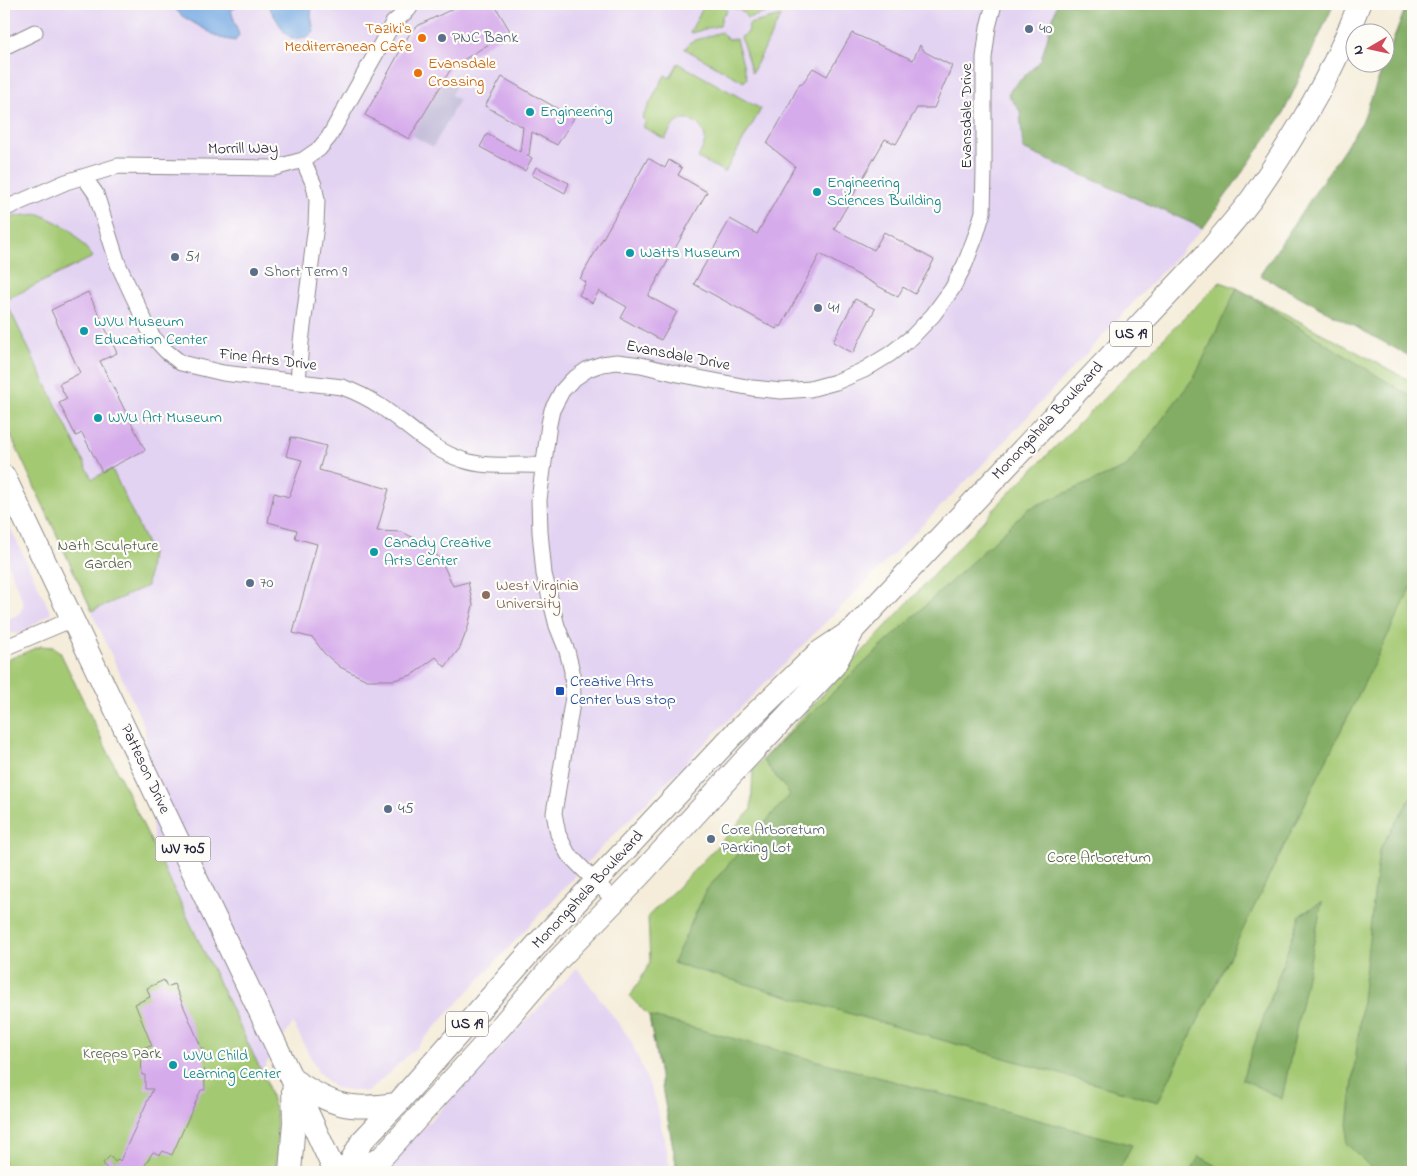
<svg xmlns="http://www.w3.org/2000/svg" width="1417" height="1176" viewBox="0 0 1417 1176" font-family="'Indie Flower',sans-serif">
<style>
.built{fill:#e3d3f2}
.industrial{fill:#c6c0da}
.green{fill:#a4c973;stroke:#637657}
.forest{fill:#83ad65;stroke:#526850}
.water{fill:#77aae4;stroke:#4c6690}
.building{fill:#d6abeb}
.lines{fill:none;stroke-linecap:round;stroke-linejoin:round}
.street-casing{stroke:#8c888a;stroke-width:17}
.primary-casing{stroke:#8c888a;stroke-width:24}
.street{stroke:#fff;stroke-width:15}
.primary{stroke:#fff;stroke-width:22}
.service-dot{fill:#5c6f8a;stroke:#fdfcf7;stroke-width:2}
.food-dot{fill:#e8710a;stroke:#fdfcf7;stroke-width:2}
.culture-dot{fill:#0f9aa8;stroke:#fdfcf7;stroke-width:2}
.education-dot{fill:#8d6e63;stroke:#fdfcf7;stroke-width:2}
.transit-dot{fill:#1a4fb4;stroke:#fdfcf7;stroke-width:2}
.labels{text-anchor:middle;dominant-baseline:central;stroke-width:4.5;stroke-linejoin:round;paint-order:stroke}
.shield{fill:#fdfcf7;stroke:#646373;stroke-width:1}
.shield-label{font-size:15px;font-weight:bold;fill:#22223b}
.food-label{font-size:16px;fill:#c56008;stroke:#fdfcf7;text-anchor:end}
.service-label{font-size:16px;fill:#4e5e75;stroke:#fdfcf7;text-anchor:start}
.culture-label{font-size:16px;fill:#0d838f;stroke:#fdfcf7;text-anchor:start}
.street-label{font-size:16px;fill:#22223b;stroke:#fdfcf7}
.park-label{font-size:16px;fill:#505c4f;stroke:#fdfcf7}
.education-label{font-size:16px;fill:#785e54;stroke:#fdfcf7;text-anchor:start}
.transit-label{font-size:16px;fill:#164399;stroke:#fdfcf7;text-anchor:start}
</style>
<rect width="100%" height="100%" fill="#fdfcf7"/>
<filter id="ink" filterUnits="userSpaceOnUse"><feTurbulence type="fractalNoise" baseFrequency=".02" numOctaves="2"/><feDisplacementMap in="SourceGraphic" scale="10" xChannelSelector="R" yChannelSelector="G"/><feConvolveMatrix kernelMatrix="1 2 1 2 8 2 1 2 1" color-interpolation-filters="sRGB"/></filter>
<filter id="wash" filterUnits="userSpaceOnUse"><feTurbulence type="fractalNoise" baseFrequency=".0096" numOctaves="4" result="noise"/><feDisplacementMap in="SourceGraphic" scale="20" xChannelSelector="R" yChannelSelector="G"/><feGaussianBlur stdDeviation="1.12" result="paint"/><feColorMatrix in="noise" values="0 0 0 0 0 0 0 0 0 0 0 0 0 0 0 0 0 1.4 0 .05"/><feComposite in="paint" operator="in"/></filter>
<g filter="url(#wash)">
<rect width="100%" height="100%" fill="#f5edda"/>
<path class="built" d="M4 4H1334L1296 86 1203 228 990 457 600 849 416 1048 368 1092 334 1088 318 1072 293 1023 195 1172 158 900 145 728 4 421Z
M4 515 51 613 19 634 9 633 4 621 19 614 23 607V602L4 554Z
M577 968 630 1039 656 1101 670 1168 669 1172H381Z"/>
<path class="industrial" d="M445 79 456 85 451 95 459 100 433 147 412 135Z"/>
<path class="green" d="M705 4H725L727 11 722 16 720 25 691 33 690 32Z
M732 4H784L785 8 747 18C743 11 740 10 733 8Z
M781 16 752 73 741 37 748 33 749 24Z
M721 32 728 39H736L747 78 744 82 685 49 690 42Z
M678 63 761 109 725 172 698 158C700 152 705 146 705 139 705 127 691 116 680 121 672 124 669 133 665 139L643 127 646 121 642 118 665 75 670 78Z
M40 214 70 229 93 257 5 300 92 479 112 469 151 553 147 586 92 611 4 421V221L16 216Z
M1220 282 1237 288 1413 382V1172H674L676 1163 649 1016 630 997 650 963 648 916 682 883 751 810 753 770 1010 492Z
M41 646 53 647 60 652 267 1083 276 1113 278 1153 275 1172H4V661Z"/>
<path class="forest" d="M1057 4H1334L1282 116 1203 228 1023 149 1020 111 1008 95 1012 88 1041 60Z
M1407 4H1413V358L1260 275 1362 122Z
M1237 288 1413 398V584L1158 1102 673 963 707 889 790 794 762 759 1028 509 1126 467 1195 376Z
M1413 794V1172H1375L1346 1143 1379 850Z
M1322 902 1282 1099 1242 1079 1300 915Z
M649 1016 1132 1145 1118 1172H674L676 1163Z
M1199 1156 1226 1172H1191Z"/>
<path class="water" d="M171 4H238L237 7 231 10 239 35 235 41 220 38 199 26 182 16Z
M267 4H312L311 16 314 31 307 37 293 39 285 33Z"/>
<g id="blocks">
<path class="building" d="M463 4H494L510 31 452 67 409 139 365 115 410 33 419 25Z
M852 33 913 60 920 45 925 52 952 66 934 108H917L896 144 885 139 834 229 874 250 884 232 934 260 915 294 903 287 898 297 820 254 781 327 778 325 776 329 694 284 730 219 757 234 795 166 767 144 784 114 800 83 802 84 813 68 827 76Z
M502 77 574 118 557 145 532 132 529 155H527L532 158 525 171 480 147 487 134 520 152 523 127 485 106Z
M648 158 665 168 669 160 682 168 678 175 707 192 648 296 677 312 661 340 621 318 627 307 599 291 592 303 579 295 586 282 580 279Z
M536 167 569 183 565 193 532 175Z
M88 292 117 353 100 361 145 450 102 472 82 433 76 436 59 403 67 399 59 384 80 373 51 310Z
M855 299 875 309 853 353 833 342Z
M291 437 326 446 319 470 389 489 377 531 402 532 426 544 441 560 453 586 468 582 473 605 468 627 460 648 445 667 436 657 412 675 394 680H367L340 667 324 653 313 638 293 633 317 544 295 538 297 530 268 522 274 493 289 497 302 460 286 456Z
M164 980 167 987 174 984 202 1049 204 1048 205 1090H201L172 1155 163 1151 160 1155 153 1152 141 1172H107L108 1171 103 1163 110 1156 115 1162 118 1159 120 1161 153 1089H145V1075H142L141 1055H144V1047L152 1046 135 1004 150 997 147 988Z"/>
</g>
</g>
<g filter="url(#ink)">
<use href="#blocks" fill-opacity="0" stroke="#8c888a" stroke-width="1"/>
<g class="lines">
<defs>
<path id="street" d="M4 47 35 32
M84 177 96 194 118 264 132 294 152 336 166 351 181 363 223 373 342 387C356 392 368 398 380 406 407 424 431 450 463 460 488 469 517 463 543 466
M4 209 66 182 118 166 274 168 303 160 319 149 329 137 393 23 409 9 412 4
M298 382 301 342 316 225 317 200 314 185 303 160
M4 648 73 619
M615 901 568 854 558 834 554 813 573 697 572 671 567 651 557 626 544 574 540 532 539 500 549 424 552 410 562 391 572 380 588 369 602 364 617 362 641 365 678 374 752 388 781 391 810 389 836 382 864 370 890 354 912 337 933 315 952 289 965 264 976 235 983 212 984 171V58L988 27 994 4"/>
<path id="primary" d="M4 476 292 1079 335 1172
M292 1079C333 1106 348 1111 397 1104
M290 1172 294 1122 293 1090
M345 1172 362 1141 397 1104 539 942 732 736 818 653 854 629 1210 250C1224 232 1240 215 1253 197 1295 137 1334 73 1359 4
M356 1172 382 1157 503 1024 556 962 640 875 743 762 834 666 852 633"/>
</defs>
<use href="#street" class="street-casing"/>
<use href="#primary" class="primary-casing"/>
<use href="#street" class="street"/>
<use href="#primary" class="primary"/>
</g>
</g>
<g class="service-dot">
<circle cx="1029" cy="29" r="5"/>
<circle cx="442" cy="38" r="5"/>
<circle cx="175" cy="257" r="5"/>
<circle cx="254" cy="272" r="5"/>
<circle cx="818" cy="308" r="5"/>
<circle cx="250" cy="583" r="5"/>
<circle cx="388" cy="809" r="5"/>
<circle cx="711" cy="839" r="5"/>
</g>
<g class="food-dot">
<circle cx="422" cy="38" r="5"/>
<circle cx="418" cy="73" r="5"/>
</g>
<g class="culture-dot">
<circle cx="530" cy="112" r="5"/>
<circle cx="817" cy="192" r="5"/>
<circle cx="630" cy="253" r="5"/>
<circle cx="84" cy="331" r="5"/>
<circle cx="98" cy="418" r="5"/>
<circle cx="374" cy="552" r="5"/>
<circle cx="173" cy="1065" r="5"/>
</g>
<circle class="education-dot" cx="486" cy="595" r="5"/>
<rect class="transit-dot" x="555" y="686" width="10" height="10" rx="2.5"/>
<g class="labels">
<g class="shield">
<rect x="1110" y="321.5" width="42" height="25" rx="4"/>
<rect x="155.5" y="836.5" width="55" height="25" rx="4"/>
<rect x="446" y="1011.5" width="42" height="25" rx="4"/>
</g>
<g class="shield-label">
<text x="1131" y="334">US 19</text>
<text x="183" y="849">WV 705</text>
<text x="467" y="1024">US 19</text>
</g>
<g class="food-label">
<text x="412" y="29">Taziki's<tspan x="412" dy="18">Mediterranean Cafe</tspan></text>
<text x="428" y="64" text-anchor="start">Evansdale<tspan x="428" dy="18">Crossing</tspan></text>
</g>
<g class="service-label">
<text x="1039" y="29">40</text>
<text x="452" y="38">PNC Bank</text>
<text x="185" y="257">51</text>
<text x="264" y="272">Short Term 9</text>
<text x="828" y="308">41</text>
<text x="260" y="583">70</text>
<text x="398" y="809">45</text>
<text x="721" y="830">Core Arboretum<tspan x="721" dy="18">Parking Lot</tspan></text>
</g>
<g class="culture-label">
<text x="540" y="112">Engineering</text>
<text x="827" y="183">Engineering<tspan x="827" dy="18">Sciences Building</tspan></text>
<text x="640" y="253">Watts Museum</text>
<text x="94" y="322">WVU Museum<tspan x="94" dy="18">Education Center</tspan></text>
<text x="108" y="418">WVU Art Museum</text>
<text x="384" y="543">Canady Creative<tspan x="384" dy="18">Arts Center</tspan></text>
<text x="183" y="1056">WVU Child<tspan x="183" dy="18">Learning Center</tspan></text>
</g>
<g class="street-label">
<text transform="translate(967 116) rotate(-90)">Evansdale Drive</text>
<text transform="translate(243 149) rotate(-1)">Morrill Way</text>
<text transform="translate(678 356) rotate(11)">Evansdale Drive</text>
<text transform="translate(268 360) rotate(7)">Fine Arts Drive</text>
<text transform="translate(1048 421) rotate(-47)">Monongahela Boulevard</text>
<text transform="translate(145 769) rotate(65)">Patteson Drive</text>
<text transform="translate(588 890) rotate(-47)">Monongahela Boulevard</text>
</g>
<g class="park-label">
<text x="108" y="546">Nath Sculpture<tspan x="108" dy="18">Garden</tspan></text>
<text x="1099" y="858">Core Arboretum</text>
<text x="122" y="1054">Krepps Park</text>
</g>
<g class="education-label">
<text x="496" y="586">West Virginia<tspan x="496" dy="18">University</tspan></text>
</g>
<g class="transit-label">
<text x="570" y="682">Creative Arts<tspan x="570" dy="18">Center bus stop</tspan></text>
</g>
</g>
<rect width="1417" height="1176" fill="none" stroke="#fdfcf7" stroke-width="20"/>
<g transform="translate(1370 48) rotate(261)"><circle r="24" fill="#fdfcf7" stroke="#a5a5ac"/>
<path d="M0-4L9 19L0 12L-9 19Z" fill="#d1495b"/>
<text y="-8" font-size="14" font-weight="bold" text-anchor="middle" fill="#22223b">N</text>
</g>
</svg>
